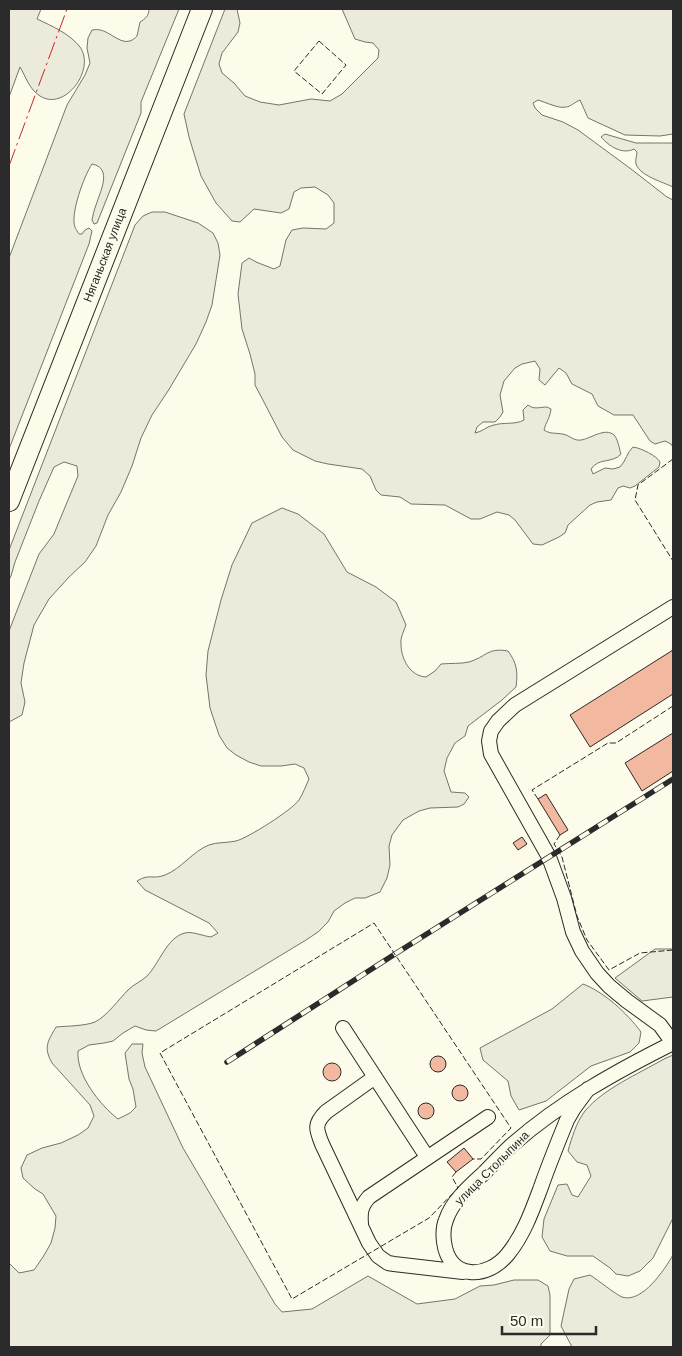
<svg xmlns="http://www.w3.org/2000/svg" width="682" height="1356" viewBox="0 0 682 1356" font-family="Arial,sans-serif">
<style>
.green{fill:#ecebdb;stroke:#74746e}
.building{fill:#f2b8a0;stroke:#2b2b2b}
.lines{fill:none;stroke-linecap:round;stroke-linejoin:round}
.minor-casing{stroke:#2b2b2b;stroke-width:16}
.highway-casing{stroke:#2b2b2b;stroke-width:22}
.minor{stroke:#fdfbea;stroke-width:14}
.highway{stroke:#fdfbea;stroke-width:20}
.rail-casing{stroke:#2b2b2b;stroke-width:5.5}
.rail{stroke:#fdfbea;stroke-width:4;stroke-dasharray:11;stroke-linecap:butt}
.fence{stroke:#2b2b2b;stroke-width:1;stroke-dasharray:6 2.5;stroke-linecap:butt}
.power{stroke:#c62828;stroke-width:1;stroke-dasharray:18 4 2.5 4;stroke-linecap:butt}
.labels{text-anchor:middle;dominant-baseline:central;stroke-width:4;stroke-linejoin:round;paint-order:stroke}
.street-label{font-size:12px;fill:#2b2b2b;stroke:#fdfbea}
</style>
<rect width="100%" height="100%" fill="#fdfbea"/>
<path class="green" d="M9 9H41L37 19C52 26 70 34 80 47 96 69 65 112 40 96 29 89 26 77 20 67L9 97Z
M149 9H179L141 102V113L97 223 94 224 92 220C93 215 94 210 96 205 100 192 113 168 92 164 84 176 70 214 75 227 75 228 79 234 79 234H82L85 230 89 228 92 231 89 244 9 449V258L67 105 85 75 90 63 87 48 88 38 92 30C107 26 118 45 130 41 133 40 135 38 137 36L140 22C145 19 149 16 149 9Z
M225 9H237L240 23 238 32 222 53 219 64 222 73 234 83 245 96 260 102 279 105 311 99 330 101 342 94 378 58 379 50 373 43 365 42 355 39 342 9H673V134L660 136 625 135 588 118 580 100C575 102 570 107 566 107 559 109 545 102 538 100L533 103 535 108 542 115 563 122 578 130 631 169 667 197 673 200V447L671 444 665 441 655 444 650 441 633 415H614L598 406 592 394 572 384 566 373 559 368 545 385 539 380 540 369 535 361 522 364 515 368 504 381 500 395 503 412 500 417 495 422H483L477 427 475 433C482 432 487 426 494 425 504 422 515 425 524 420L523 410 528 405C534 410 540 407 547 407L551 409C550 418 546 422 544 430 551 435 558 432 566 435 571 437 575 441 581 440 590 439 605 427 614 435 618 439 619 448 621 454 612 464 599 457 591 469L593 474 605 468 613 469 620 467C626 461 627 452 633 447 641 448 657 456 660 462L659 467 635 486 630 488 623 486 618 488 611 500 597 502 590 505 568 525 565 533 559 537 542 545 533 544 515 520 509 515 497 512 480 519H471L445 505 411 504 400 497 381 495 376 490 370 476 362 469 328 464 315 461 293 450 282 437 266 406 255 385V374L250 354 242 329 238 294 242 263 249 258 256 262 274 269 280 266 286 240 292 230 303 228 326 229 334 223V203L328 195 315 187 301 188 294 192 289 209 281 213 254 209 240 222 232 221 216 203 201 176 189 137 184 114Z
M605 134 636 143H673V187C663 182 640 176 636 164 635 160 637 155 637 152L634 149C622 155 609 146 601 137Z
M152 212H165L198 223 213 233 218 243 220 255 212 305 206 322 196 344 168 391 152 415 141 438 132 466 121 492 108 515 96 546 85 562 69 577 49 599 34 625 24 663 21 683 25 702 22 715 9 722V631L39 554 54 534 63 512 78 476 77 466 64 462 54 467 39 501 15 562 11 576 9 580V550L135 225 143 216Z
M282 508 298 514 324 534 347 572 376 587 396 602 406 625C404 631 400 638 401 644 401 659 410 676 426 677L435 671 441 664C451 663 460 664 469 662 486 657 488 647 508 651 517 663 518 672 516 687L502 700 468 726 465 736 455 743 447 758 444 771 451 792 465 793 469 797 464 804 458 807 430 808 419 811 403 820 392 835 389 846 390 865 387 878 380 892 365 898H355L345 903 334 911 328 922 318 932 306 940 156 1031 146 1030 135 1026 123 1033 113 1041 104 1043 89 1045 78 1051C76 1075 100 1105 118 1119L130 1113 136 1107 133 1089 129 1079 125 1053 132 1044H143L142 1053 145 1067 183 1148 275 1304 282 1312 312 1309 368 1276 417 1304 455 1299 480 1286 494 1285 514 1280H538L548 1286 550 1295V1335L541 1344V1347H9V1263L19 1273 34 1270 43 1257 51 1243 55 1228 56 1216 43 1194 35 1189 23 1178 21 1168 27 1155 42 1148 61 1143 78 1135 88 1128 94 1116 90 1105 52 1063C43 1047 48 1041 56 1027 67 1026 85 1026 95 1022 107 1016 119 999 128 990 134 984 142 981 147 976 159 964 167 937 185 933 192 931 203 936 211 937L218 933 209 923 145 890 137 881C150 873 153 880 165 875 181 869 193 851 209 845 217 842 227 843 236 841 248 838 292 810 299 800 303 794 306 785 309 779L304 768 295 764 281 766H261L249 762 236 755 227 748 219 735 210 708 206 675 208 651 221 600 232 565 252 523Z
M655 949H673V997L642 1001 615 978Z
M583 984C604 992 627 1013 641 1032L639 1043 630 1052 591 1066 546 1101 519 1110 511 1096 508 1081 483 1060 480 1048 552 1009Z
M673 1055V1218L653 1258 640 1271 628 1276 616 1274 610 1268 593 1256H567L550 1251 542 1237 544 1219 558 1185 567 1184 572 1195 578 1197 591 1176 587 1165 577 1162 568 1151C572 1137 576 1123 585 1111 603 1089 638 1074 664 1059Z
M673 1255V1347H572L561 1326 569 1289 574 1279 590 1275C598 1280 615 1294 622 1297 642 1304 665 1269 673 1255Z"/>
<path class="building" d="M673 650V694L590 747 570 715Z
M673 733V771L642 791 625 763Z
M546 794 568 830 560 835 538 799Z
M522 837 527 844 518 850 513 843Z
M430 1064a8 8 0 1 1 16 0a8 8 0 1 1-16 0Z
M323 1072a9 9 0 1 1 18 0a9 9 0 1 1-18 0Z
M452 1093a8 8 0 1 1 16 0a8 8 0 1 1-16 0Z
M418 1111a8 8 0 1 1 16 0a8 8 0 1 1-16 0Z
M464 1148 473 1159 456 1172 447 1162Z"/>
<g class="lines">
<defs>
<path id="minor" d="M343 1028 427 1157
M673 1043 660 1025 627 1001 609 986 597 973 582 951 573 932 564 898 549 857 491 754 489 741 491 731 498 721 515 705 673 607
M375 1077 326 1112C314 1124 316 1129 322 1144L369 1243 378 1256 388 1263 394 1264 463 1272
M588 1089 574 1108 567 1120C558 1142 549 1164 541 1187 532 1211 524 1234 508 1254 487 1280 449 1280 444 1242 443 1234 443 1227 446 1220 452 1201 470 1186 484 1173 494 1163 503 1153 513 1144 561 1102 617 1071 673 1043
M361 1224C360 1212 361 1206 369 1197L488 1117"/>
<path id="highway" d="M9 501 202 9"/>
</defs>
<use href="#minor" class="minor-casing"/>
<use href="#highway" class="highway-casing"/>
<use href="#minor" class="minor"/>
<use href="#highway" class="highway"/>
<defs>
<path id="rail" d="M227 1062 395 954 673 779"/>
</defs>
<use href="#rail" class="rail-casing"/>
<use href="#rail" class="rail"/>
<path class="fence" d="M319 41 346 65 322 94 294 71Z
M673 459 638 485 635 500 673 561
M538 799 532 790 608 743H616L673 706
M560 835 554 844 562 857 577 916 587 940 609 970 640 953 673 950
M456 1172 452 1177 458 1188 429 1218 292 1299 160 1053 374 923 511 1128 481 1159H473"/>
<path class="power" d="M9 166 67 9"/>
</g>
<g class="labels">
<g class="street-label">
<text transform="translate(105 255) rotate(-69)">Няганьская улица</text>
<text transform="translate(492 1168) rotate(-45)">улица Столыпина</text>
</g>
</g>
<rect width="682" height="1356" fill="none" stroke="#2b2b2b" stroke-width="20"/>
<path d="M502 1326v8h94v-8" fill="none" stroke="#2b2b2b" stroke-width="2.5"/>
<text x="510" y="1326" font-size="15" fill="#2b2b2b" stroke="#fdfbea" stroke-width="4" paint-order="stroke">50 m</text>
</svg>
